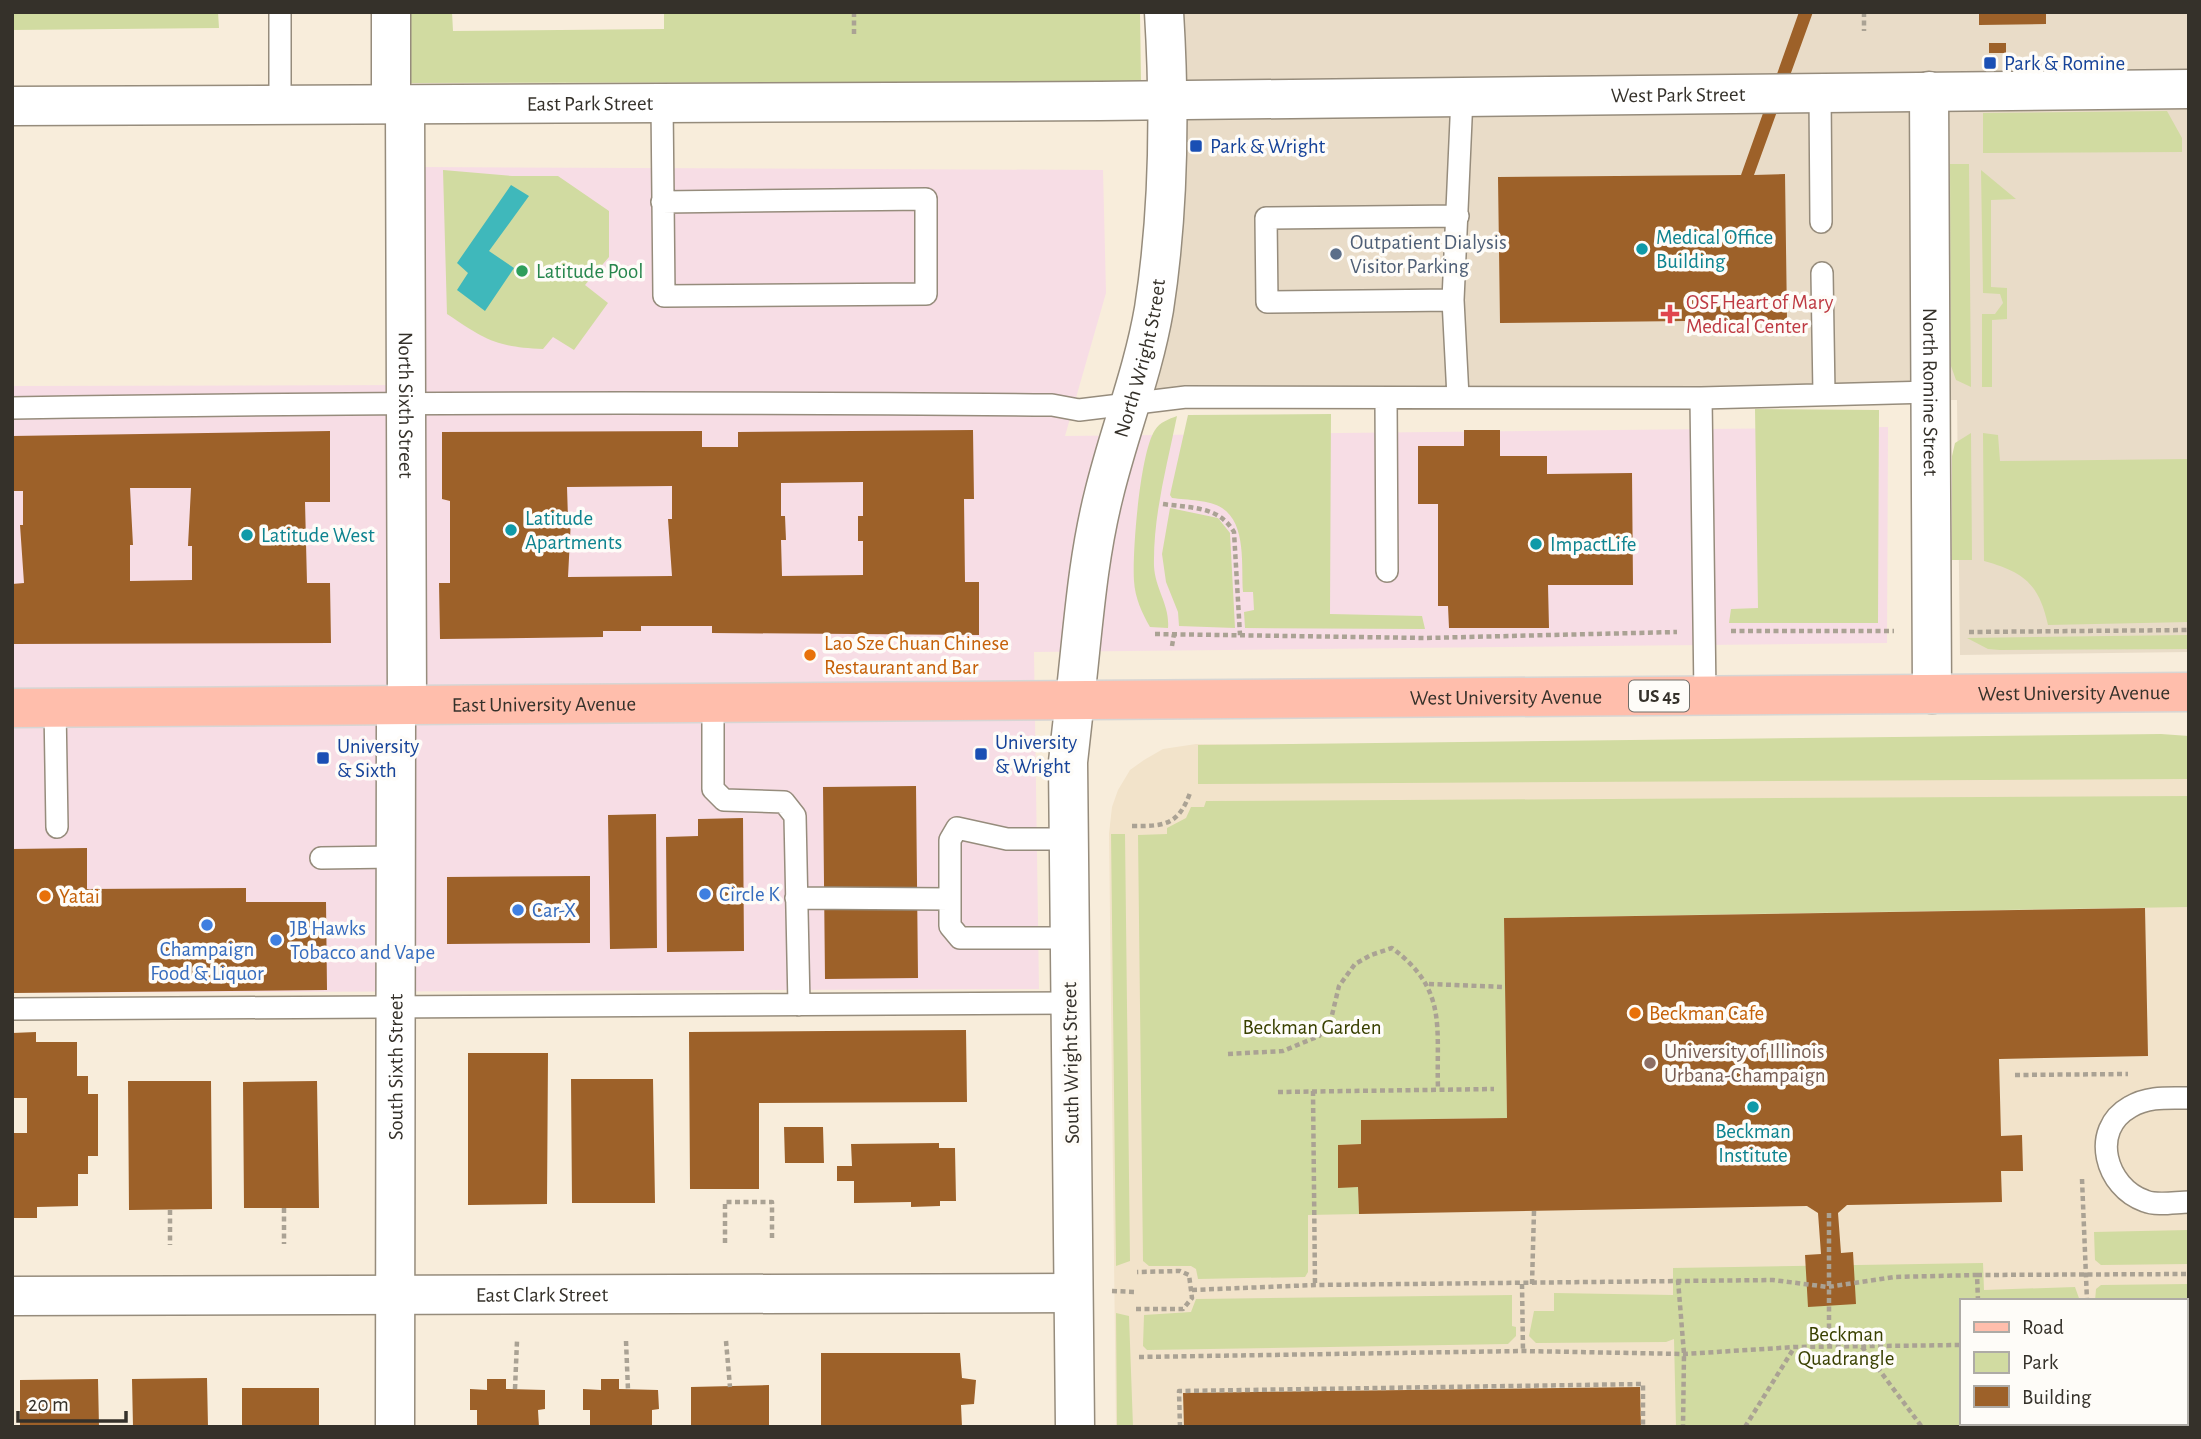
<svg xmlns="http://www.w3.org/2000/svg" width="2201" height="1439" viewBox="0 0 2201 1439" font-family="'Alegreya Sans',sans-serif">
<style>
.commercial{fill:#f7dde5}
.built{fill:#f2e3ca;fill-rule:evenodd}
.medical{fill:#e9dcc8}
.green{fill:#d1dba1}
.water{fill:#3fb8bb}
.building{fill:#9d6129;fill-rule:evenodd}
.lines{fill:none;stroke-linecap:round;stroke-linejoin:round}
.lane-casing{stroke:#968c7c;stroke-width:24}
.street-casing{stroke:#968c7c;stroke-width:41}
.secondary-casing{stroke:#968c7c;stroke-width:41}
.primary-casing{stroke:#d7d6d4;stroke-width:41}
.path{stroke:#aaa294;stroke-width:4.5;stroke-dasharray:5 3.5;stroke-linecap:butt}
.lane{stroke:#fff;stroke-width:21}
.street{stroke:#fff;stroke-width:38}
.secondary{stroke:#fff;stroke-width:38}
.primary{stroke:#ffbeac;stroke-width:38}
.transit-dot{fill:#1a4fb4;stroke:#fefcf8;stroke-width:2.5}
.culture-dot{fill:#0f9aa8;stroke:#fefcf8;stroke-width:2.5}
.service-dot{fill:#5c6f8a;stroke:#fefcf8;stroke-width:2.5}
.leisure-dot{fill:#2e9e5b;stroke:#fefcf8;stroke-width:2.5}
.health-dot{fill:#e0444e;stroke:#fefcf8;stroke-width:2.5}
.food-dot{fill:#e8710a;stroke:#fefcf8;stroke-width:2.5}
.shop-dot{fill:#3f7fe0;stroke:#fefcf8;stroke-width:2.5}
.education-dot{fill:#8d6e63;stroke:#fefcf8;stroke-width:2.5}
.labels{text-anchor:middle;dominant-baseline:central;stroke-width:7;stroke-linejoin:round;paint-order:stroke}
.shield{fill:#fefcf8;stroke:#716e68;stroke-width:2}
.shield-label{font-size:19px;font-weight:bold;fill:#35312a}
.transit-label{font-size:21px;fill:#164399;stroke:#fefcf8;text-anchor:start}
.street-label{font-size:21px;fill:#35312a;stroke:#fefcf8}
.culture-label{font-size:21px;fill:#0d838f;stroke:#fefcf8;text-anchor:start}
.service-label{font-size:21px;fill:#4e5e75;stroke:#fefcf8;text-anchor:start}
.leisure-label{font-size:21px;fill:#27864d;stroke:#fefcf8;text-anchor:start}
.health-label{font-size:21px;fill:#be3a42;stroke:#fefcf8;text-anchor:start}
.food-label{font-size:21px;fill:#c56008;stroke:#fefcf8;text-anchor:start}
.shop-label{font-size:21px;fill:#366cbe;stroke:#fefcf8;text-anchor:start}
.park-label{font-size:21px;fill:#394000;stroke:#fefcf8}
.education-label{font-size:21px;fill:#785e54;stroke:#fefcf8;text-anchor:start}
</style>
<rect width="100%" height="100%" fill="#f8eddb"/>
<path class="commercial" d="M422 167 1103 170 1106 293 1065 436 1888 427 1887 643 1034 652 1039 989 12 993V386L421 385Z"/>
<path class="built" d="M1196 744 2189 749V1427H1116L1109 834 1112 807 1118 790 1130 770 1144 760 1163 749ZM1961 1301H2185V1423H1961Z"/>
<path class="medical" d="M1160 12H2189V652L1960 655 1957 400 1137 401Z"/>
<path class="green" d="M12 12H218L219 28 12 30Z
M410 12H452L453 31 664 29V12H1140L1141 82 410 83Z
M2167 111 2182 138V152L1983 153V113Z
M1950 164H1969L1971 387 1956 380 1951 366Z
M443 170 512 176H558L609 211V257L585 285 608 303 574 350 553 337 543 349C496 347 486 340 447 314Z
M1981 170 2016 199 1991 200V287L2007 288V319L1992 320V387H1982V314H1995L2003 303 2000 294 1983 293Z
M1755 409 1879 410 1878 623H1729L1731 609 1758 608Z
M1331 414 1330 614 1422 616 1425 629 1245 628 1244 612 1254 610 1253 592H1243C1241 567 1247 524 1222 508 1210 500 1187 500 1172 498L1170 495 1188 415Z
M1177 416C1167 466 1153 515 1154 566 1155 589 1170 605 1168 628L1150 627C1142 613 1135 598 1134 581 1132 553 1140 452 1155 430 1160 422 1169 419 1177 416Z
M1971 433 1972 560H1952V456L1955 443Z
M1983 433 1998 435 2000 461 2189 459V622L2048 625C2039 584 2024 572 1984 561Z
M1170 508 1218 518 1230 533 1235 628 1179 626 1178 612 1166 582 1162 554Z
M2189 635V649L2000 650 1988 649 1967 638Z
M2161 734 2189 736V779L1198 784V745Z
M2189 796V907L1504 918 1507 1118 1361 1120V1144L1338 1145V1187H1358L1359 1214 1308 1215V1272L1305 1277 1198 1279 1196 1269 1191 1266H1149L1143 1261 1138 835 1167 834V828L1186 818 1191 807H1204L1206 801Z
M1111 834H1125L1130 1261 1116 1266Z
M2189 1230V1264L2101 1265 2095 1260 2094 1232Z
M1983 1263 1984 1290 2075 1287 2080 1301H1961V1423H2023V1427H1676L1674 1339 1666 1342 1536 1343 1529 1336 1534 1311H1554V1293L1673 1295V1268Z
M2189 1284V1322L2185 1330V1301H2095L2096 1289 2101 1285Z
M1512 1295V1326L1516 1327V1336L1508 1344 1147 1350 1143 1346 1144 1315 1191 1312 1196 1299Z
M1116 1313 1129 1316 1133 1427H1117Z"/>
<path class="water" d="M511 185 529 196 489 251 514 268 485 311 457 290 468 273 457 263Z"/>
<path class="building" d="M1799 12H1813L1754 175 1785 174 1787 320 1500 323 1498 177 1741 175Z
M1979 12H2046V24L1979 25Z
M1989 43H2006V53H1989Z
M973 430 974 499H964L965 582H979V635L712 633V626H641V631H603V637L440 639 439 583H450V501L442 499V432L702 431V447H738V432ZM863 482V516H858V541H863V575L782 576 781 540H786L785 516H781V483ZM672 486V519H668L672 576 568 577 571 519H568L567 487Z
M1464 430H1500V456H1547V474L1632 473 1633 585H1548L1549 628H1449L1448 606H1438V504H1418V446H1464Z
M330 431V502H305L307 583H330L331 643 12 644V584L24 583 20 525H23V491H12V436ZM130 488H191L188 546H192V580L130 581V545H133Z
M916 786 918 978 825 979 823 787Z
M656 814 657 948 610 949 608 815Z
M743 818 744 951 667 952 666 837 698 836V819Z
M87 848V889L246 888V902H326L327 990 14 993 12 849Z
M590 876V943L447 944V877Z
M2145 908 2148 1056 1999 1059 2001 1136 2022 1135 2023 1171H2001L2002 1202 1847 1205 1838 1213 1841 1253 1853 1252 1856 1304 1808 1307 1805 1255 1821 1254 1818 1213 1807 1206 1359 1214 1358 1187 1338 1188V1145L1361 1144V1120L1507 1118 1504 918Z
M966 1030 967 1102 759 1103V1189H690L689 1032Z
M36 1032V1042H77V1076H88V1094H98V1156H88V1174H78V1206L37 1207V1218H12V1133H27V1098H12V1033Z
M468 1053H548L547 1204 468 1205Z
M571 1079H653L655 1203H572Z
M128 1081H211L212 1209 129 1210Z
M317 1081 319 1208H244L243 1082Z
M784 1127H823L824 1163H785Z
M939 1143V1148H955L956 1201H940V1206L911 1207V1202L854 1203V1181H837V1166H852L851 1144Z
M821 1353H960L962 1378 976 1380 974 1404 961 1405 962 1427H821Z
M207 1378 208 1427H133L132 1379Z
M98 1379 99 1427H20V1380Z
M487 1379H506V1389L545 1390V1409L538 1410 539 1427H477V1410H470V1389L487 1390Z
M601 1379H619V1389L658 1390 659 1409 652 1410V1427H590V1410H583V1389L601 1390Z
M769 1385V1427H691V1387Z
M1640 1387 1641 1427H1184L1183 1393Z
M242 1388H319V1427H242Z
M2023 1423H2181V1427H2023Z"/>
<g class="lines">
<defs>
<path id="lane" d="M280 12V105
M1820 92 1821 222
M662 103 664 296 926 294V199L662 202
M1822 273 1824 394
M1453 300 1267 302 1266 218 1458 216
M1458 397 1453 300 1462 97
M1701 398 1705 695
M1386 399 1387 571
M12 408C359 402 705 402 1052 405L1079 410 1186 397 1701 398 1931 392
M713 703V789L724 800 784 802 795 816 799 1005
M55 707 57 827
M1069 839H1007L957 828 950 840V926L960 938H1069
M321 858 395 857
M796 898 950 899
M12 1009 1071 1003
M2189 1098C2168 1098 2148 1096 2130 1107 2089 1130 2106 1188 2145 1201 2157 1206 2176 1202 2189 1202"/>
<g id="street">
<path d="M391 12V104"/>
<path id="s1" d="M1929 91 1932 694"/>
<path id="s2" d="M405 104 407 706"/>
<path id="s3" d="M12 106 1100 101 2189 89"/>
<path id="s4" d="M1075 699C1083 630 1087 561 1104 494 1119 432 1143 373 1154 309 1169 212 1170 110 1164 12"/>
<path id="s5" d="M12 1296 1072 1293"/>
<path id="s6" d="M395 1427 396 706"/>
</g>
<path id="secondary" d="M1075 1427 1068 762 1075 699"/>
<g id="primary">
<path id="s7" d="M12 708 2189 692"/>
</g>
</defs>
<use href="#lane" class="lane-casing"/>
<use href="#street" class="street-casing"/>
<use href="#secondary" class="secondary-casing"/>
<use href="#primary" class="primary-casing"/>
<path class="path" d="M854 12V37
M1864 12V31
M1163 504C1191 508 1219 506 1234 532L1240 635
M1731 631H1894
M1969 632 2189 630
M1155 634 1425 638 1677 632
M1172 646 1174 634
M1132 826C1164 826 1178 826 1190 793
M1429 984 1505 987
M1228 1054 1283 1051 1319 1036 1332 1015 1339 986 1355 964 1371 955 1392 948C1448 990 1436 1026 1438 1090
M2015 1075 2128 1074
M1313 1091 1315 1285
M1278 1092 1494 1089
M2082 1179 2087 1301
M284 1208V1244
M170 1210V1245
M1829 1213V1347
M725 1243V1202H772V1241
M1977 1275 2189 1274
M1678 1280 1684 1354 1683 1427
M1522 1284 1523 1351
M1532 1284 1534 1211
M1192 1290 1315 1285 1773 1280 1828 1287 1894 1277 1977 1275 1978 1301
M1112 1291 1137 1292
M1136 1309H1183L1192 1298 1189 1275 1180 1271 1137 1272
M626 1341 628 1390
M726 1341 730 1387
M2185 1341H2189
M1862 1347 1922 1427
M1139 1357 1523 1351 1684 1354 1795 1347 1961 1345
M515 1389 517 1341
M1981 1423V1427
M1180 1427 1179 1391 1643 1384V1427
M1745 1427 1794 1348"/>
<use href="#lane" class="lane"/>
<use href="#street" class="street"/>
<use href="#secondary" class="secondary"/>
<use href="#primary" class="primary"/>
</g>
<g class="transit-dot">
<rect x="1983" y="56" width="14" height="14" rx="3.5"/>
<rect x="1189" y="139" width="14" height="14" rx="3.5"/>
<rect x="974" y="747" width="14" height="14" rx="3.5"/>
<rect x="316" y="751" width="14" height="14" rx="3.5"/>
</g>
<g class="culture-dot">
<circle cx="1642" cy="249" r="7"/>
<circle cx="511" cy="530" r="7"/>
<circle cx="247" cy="535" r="7"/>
<circle cx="1536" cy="544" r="7"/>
<circle cx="1753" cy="1107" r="7"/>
</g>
<circle class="service-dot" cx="1336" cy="254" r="7"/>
<circle class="leisure-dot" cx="522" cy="271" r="7"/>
<path class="health-dot" d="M1666.5 303.5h7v7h7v7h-7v7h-7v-7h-7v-7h7z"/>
<g class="food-dot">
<circle cx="810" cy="655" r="7"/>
<circle cx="45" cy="896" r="7"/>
<circle cx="1635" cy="1013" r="7"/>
</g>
<g class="shop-dot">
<circle cx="705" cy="894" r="7"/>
<circle cx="518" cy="910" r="7"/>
<circle cx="207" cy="925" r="7"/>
<circle cx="276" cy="940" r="7"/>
</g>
<circle class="education-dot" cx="1650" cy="1063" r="7"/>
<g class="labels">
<rect class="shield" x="1629" y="680.5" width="60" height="31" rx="5"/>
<g class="shield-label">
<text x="1659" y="696">US 45</text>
</g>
<g class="transit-label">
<text x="2004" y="63">Park &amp; Romine</text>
<text x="1210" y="146">Park &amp; Wright</text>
<text x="995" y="742">University<tspan x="995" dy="24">&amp; Wright</tspan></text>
<text x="337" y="746">University<tspan x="337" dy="24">&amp; Sixth</tspan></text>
</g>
<g class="street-label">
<text stroke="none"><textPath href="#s3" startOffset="1666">West Park Street</textPath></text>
<text stroke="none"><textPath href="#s3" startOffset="578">East Park Street</textPath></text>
<text stroke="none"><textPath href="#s4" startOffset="348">North Wright Street</textPath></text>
<text stroke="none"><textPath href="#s1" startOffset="301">North Romine Street</textPath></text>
<text stroke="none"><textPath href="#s2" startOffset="301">North Sixth Street</textPath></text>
<text stroke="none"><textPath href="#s7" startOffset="2062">West University Avenue</textPath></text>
<text stroke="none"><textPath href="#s7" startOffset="1494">West University Avenue</textPath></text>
<text stroke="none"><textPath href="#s7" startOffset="532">East University Avenue</textPath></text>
<text transform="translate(1071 1063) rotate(-91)">South Wright Street</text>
<text stroke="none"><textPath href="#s6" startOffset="360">South Sixth Street</textPath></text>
<text stroke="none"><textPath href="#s5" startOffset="530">East Clark Street</textPath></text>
</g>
<g class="culture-label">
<text x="1656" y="237">Medical Office<tspan x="1656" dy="24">Building</tspan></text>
<text x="525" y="518">Latitude<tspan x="525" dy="24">Apartments</tspan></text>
<text x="261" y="535">Latitude West</text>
<text x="1550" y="544">ImpactLife</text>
<text x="1753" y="1131" text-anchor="middle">Beckman<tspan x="1753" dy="24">Institute</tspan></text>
</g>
<g class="service-label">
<text x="1350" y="242">Outpatient Dialysis<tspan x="1350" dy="24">Visitor Parking</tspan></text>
</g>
<g class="leisure-label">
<text x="536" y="271">Latitude Pool</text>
</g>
<g class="health-label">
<text x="1686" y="302">OSF Heart of Mary<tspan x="1686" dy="24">Medical Center</tspan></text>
</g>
<g class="food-label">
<text x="824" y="643">Lao Sze Chuan Chinese<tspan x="824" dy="24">Restaurant and Bar</tspan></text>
<text x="59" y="896">Yatai</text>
<text x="1649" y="1013">Beckman Cafe</text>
</g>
<g class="shop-label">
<text x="719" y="894">Circle K</text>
<text x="532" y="910">Car-X</text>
<text x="290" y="928">JB Hawks<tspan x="290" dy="24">Tobacco and Vape</tspan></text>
<text x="207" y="949" text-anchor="middle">Champaign<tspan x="207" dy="24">Food &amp; Liquor</tspan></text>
</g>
<g class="park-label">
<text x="1312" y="1027">Beckman Garden</text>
<text x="1846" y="1334">Beckman<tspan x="1846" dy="24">Quadrangle</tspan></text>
</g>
<g class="education-label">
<text x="1664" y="1051">University of Illinois<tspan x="1664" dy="24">Urbana-Champaign</tspan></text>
</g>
</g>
<rect width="2201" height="1439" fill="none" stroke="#35312a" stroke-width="28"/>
<rect x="1960" y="1299" width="228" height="126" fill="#fefcf8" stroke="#aeaba6" stroke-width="2"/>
<rect x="1974" y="1322" width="35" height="10" fill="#ffbeac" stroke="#aeaba6" stroke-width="2"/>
<text x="2022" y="1334" font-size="21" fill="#35312a">Road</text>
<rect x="1974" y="1352" width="35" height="21" fill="#d1dba1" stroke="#aeaba6" stroke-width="2"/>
<text x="2022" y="1369" font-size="21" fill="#35312a">Park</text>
<rect x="1974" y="1386" width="35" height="21" fill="#9d6129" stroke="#aeaba6" stroke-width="2"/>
<text x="2022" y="1404" font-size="21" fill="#35312a">Building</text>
<path d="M18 1411v10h108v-10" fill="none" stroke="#35312a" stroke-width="3.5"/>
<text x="28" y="1411" font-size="21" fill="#35312a" stroke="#fefcf8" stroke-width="5" paint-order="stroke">20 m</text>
</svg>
